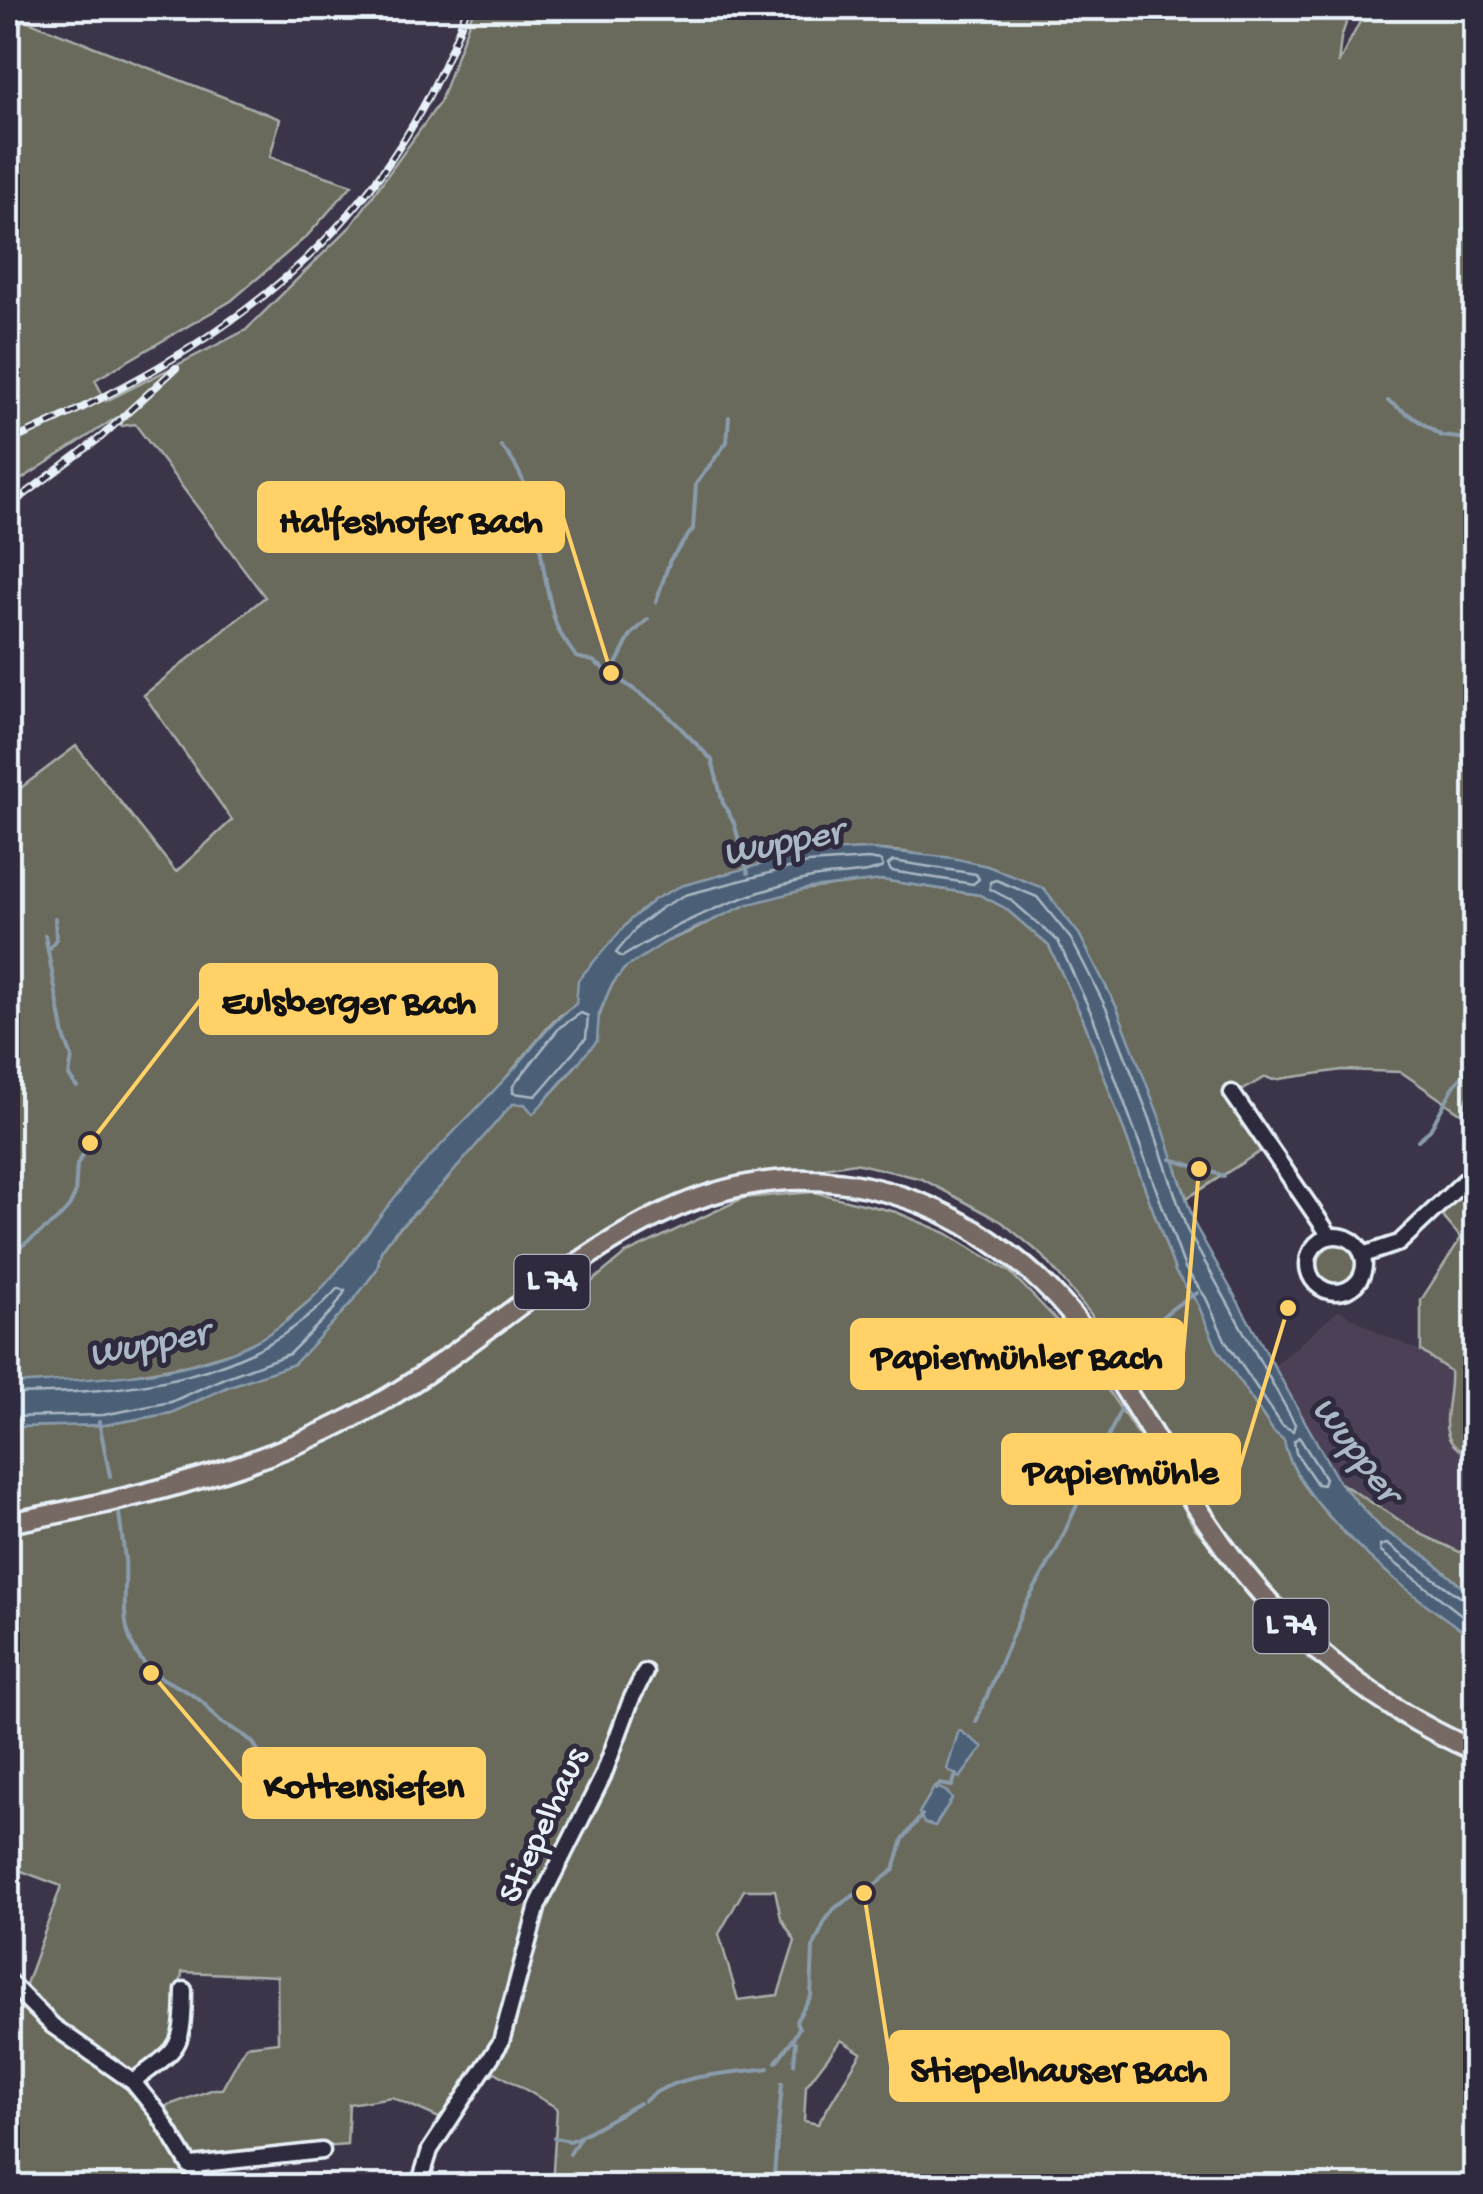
<svg xmlns="http://www.w3.org/2000/svg" width="1483" height="2194" viewBox="0 0 1483 2194" font-family="'Gochi Hand',sans-serif">
<style>
.built{fill:#4c4055}
.green{fill:#696a5b;stroke:#a8aeaa;stroke-width:2.5;fill-rule:evenodd}
.water{fill:#4c6177;stroke:#8a9bab;stroke-width:2.5}
.lines{fill:none;stroke-linecap:round;stroke-linejoin:round}
.shore{stroke:#aab7c4;stroke-width:2.5}
.stream{stroke:#8a9bab;stroke-width:4}
.minor-casing{stroke:#e8f1f8;stroke-width:21}
.major-casing{stroke:#e8f1f8;stroke-width:25}
.minor{stroke:#2f2a3d;stroke-width:14}
.major{stroke:#766964;stroke-width:18}
.rail-casing{stroke:#e8f1f8;stroke-width:8}
.rail{stroke:#2f2a3d;stroke-width:4;stroke-dasharray:11;stroke-linecap:butt}
.labels{text-anchor:middle;dominant-baseline:central;stroke-width:10;stroke-linejoin:round;paint-order:stroke}
.shield{fill:#2f2a3d;stroke:#b0b5c0;stroke-width:2.5}
.shield-label{font-size:32px;font-weight:bold;fill:#e8f1f8}
.street-label{font-size:35px;fill:#e8f1f8;stroke:#2f2a3d}
.water-label{font-size:38px;font-style:italic;fill:#aab7c4;stroke:#2f2a3d}
.leader{fill:none;stroke:#ffd166;stroke-width:4}
.callout-dot{fill:#ffd166;stroke:#2f2a3d;stroke-width:4}
.callout{fill:#ffd166;stroke:#ffd166;stroke-width:4}
.callout-label{font-size:38px;text-anchor:middle;font-weight:bold;fill:#111}
</style>
<rect width="100%" height="100%" fill="#3c3448"/>
<filter id="ink" filterUnits="userSpaceOnUse"><feTurbulence type="fractalNoise" baseFrequency=".01" numOctaves="2"/><feDisplacementMap in="SourceGraphic" scale="20" xChannelSelector="R" yChannelSelector="G"/><feConvolveMatrix kernelMatrix="1 2 1 2 8 2 1 2 1" color-interpolation-filters="sRGB"/></filter>
<g filter="url(#ink)">
<path class="built" d="M1339 1310 1377 1332 1421 1351 1450 1371 1451 1388 1447 1413 1466 1453 1475 1456V1559L1423 1535 1339 1482 1274 1366Z"/>
<path class="green" d="M474 8H1351L1341 38 1338 64 1367 8H1475L1476 1081 1465 1103V1111L1475 1118V1123L1401 1072 1342 1070 1273 1080 1266 1077 1238 1093 1232 1086 1228 1094 1264 1149 1187 1198 1117 1008 1079 934 1005 873 987 866 905 852 869 849 806 853 681 886 576 1004 554 1020 505 1079 411 1178 323 1289 272 1333 233 1352 188 1365 99 1381 8 1384V786L18 790 76 746 176 872 232 820 144 695 265 597 135 424 122 426 116 418 8 488V55L23 19 280 119 270 157 352 185 307 236 231 301 95 380 106 401 246 330 351 226 440 102Z
M882 880 980 895 1005 908 1049 946 1084 1021 1176 1273 1197 1302 1217 1348 1274 1432 1284 1440C1294 1506 1421 1603 1475 1638V1741L1386 1692 1317 1641 1221 1528 1090 1313 1043 1256 1002 1222 922 1179 855 1163 709 1186 662 1204 547 1277 567 1302 625 1254 743 1198 813 1192 896 1212 946 1233 1010 1272 1069 1333 1166 1476 1194 1527 1308 1658 1396 1723 1475 1763V2186H552L557 2108 495 2072 439 2118 392 2097 349 2104 347 2145 183 2158 195 2186H8V1989L43 2024 52 2014 25 1987 61 1886 11 1867 8 1870V1427L104 1425 171 1413 227 1387 294 1364 353 1301 377 1269 381 1251 394 1234 441 1186 512 1104H525L533 1113C546 1099 575 1070 583 1056 600 1028 601 991 625 968 642 951 670 940 692 931 710 923 728 911 747 904 790 889 837 885 882 880ZM744 1890H775L781 1918 795 1941 778 1995 738 2000 719 1934ZM182 1972 277 1976 278 2042 246 2046 222 2089H214L163 2107 150 2117 126 2083 175 2044ZM841 2040 861 2053 818 2124 804 2121 806 2086Z
M1475 1170V1456C1428 1444 1453 1406 1450 1371L1421 1351V1300L1461 1238 1437 1210Z
M1332 1240C1348 1243 1357 1249 1359 1266L1339 1288 1319 1280 1313 1266Z
M1339 1482 1423 1535 1475 1559V1598L1427 1557 1382 1529Z"/>
<path class="water" d="M869 849 953 858 987 866 1043 888 1079 934 1117 1008 1159 1116 1195 1225 1339 1482 1382 1529 1427 1557 1475 1598V1638C1421 1606 1294 1504 1284 1440L1274 1432 1217 1348 1197 1302 1176 1273 1084 1021 1049 946 1005 908 980 895 882 880 810 888 746 905 667 941 624 969 611 986 599 1014 597 1041 533 1114 525 1104H512L441 1186 394 1233 381 1251 377 1269 353 1301 294 1364 227 1387 171 1413 104 1425 8 1427V1384C83 1379 160 1379 232 1352 314 1321 355 1243 409 1180 439 1145 472 1114 503 1081 529 1055 546 1025 576 1004L578 980 631 919 655 899 681 886 788 857 821 851Z
M959 1730 983 1747 960 1778 947 1769Z
M935 1786 947 1792 952 1799 935 1826 924 1823 919 1813Z"/>
<g class="lines">
<path class="shore" d="M868 859 881 861 883 867C861 877 832 873 807 879 741 894 680 921 622 957L616 953 638 926 661 908 685 895 808 863Z
M893 861 976 874 979 879 973 884 891 871 888 865Z
M996 880 1037 897 1071 939 1084 964 1108 1012 1150 1119 1187 1230 1295 1424 1293 1431 1282 1425 1226 1342 1206 1298 1185 1268 1093 1017 1058 941 1011 900 990 889V882Z
M581 1013 588 1016 586 1038 536 1096 513 1093V1086L560 1027Z
M8 1394C126 1393 254 1382 338 1288L345 1291 334 1309 289 1354 224 1378 171 1402 103 1415 8 1417
M1299 1437 1325 1478 1323 1485 1317 1484 1296 1453 1294 1441Z
M1476 1605C1463 1603 1405 1556 1387 1544L1380 1546 1381 1552 1476 1626"/>
<path class="stream" d="M1388 401 1442 436 1476 440
M501 446C543 491 537 568 556 624 560 636 570 647 576 657L593 661 662 709 712 760 723 803 734 823 748 873
M656 602 670 560 693 529 696 484 727 442 729 417
M612 672 631 635 648 619
M45 935 64 1036 72 1057 69 1076 77 1087
M48 951 56 939 55 918
M1418 1140 1430 1130 1454 1086 1476 1060
M1171 1159 1224 1176
M8 1256 56 1221 69 1207 75 1194 77 1165 90 1143
M1131 1387C1159 1334 1136 1327 1197 1293
M99 1422 110 1476
M119 1513C121 1528 123 1544 125 1559 127 1589 119 1623 135 1650 152 1682 176 1681 201 1701 209 1707 214 1717 223 1723 250 1739 258 1739 264 1773
M976 1722 1024 1607 1056 1551 1125 1400
M268 1782 273 1790
M936 1789 939 1784 952 1786 956 1775
M776 2062 792 2040
M794 2064 796 2042 792 2040 799 2028 796 2021 811 1996 813 1948 825 1921 835 1908 856 1894 864 1893 894 1870 903 1839 922 1815
M645 2101C674 2073 731 2074 768 2068
M554 2138 570 2141 577 2138 639 2103
M570 2154 580 2137
M773 2186 782 2083"/>
<defs>
<path id="minor" d="M1232 1093 1330 1236
M1308 1264a28 28 0 1 1 56 0a28 28 0 1 1-56 0Z
M1363 1255 1399 1243 1476 1170
M8 1981 53 2026 133 2082 158 2113 202 2186
M133 2082C180 2046 183 2051 184 1990
M192 2165 322 2151
M419 2186 430 2150 501 2042 538 1905 603 1776 631 1700 645 1672"/>
<path id="major" d="M8 1523C124 1501 246 1473 352 1418 530 1327 662 1129 887 1192 959 1212 1025 1258 1072 1315 1124 1379 1160 1451 1205 1519 1271 1620 1364 1703 1476 1751"/>
</defs>
<use href="#minor" class="minor-casing"/>
<use href="#major" class="major-casing"/>
<use href="#minor" class="minor"/>
<use href="#major" class="major"/>
<defs>
<path id="rail" d="M8 442C223 348 385 238 467 8
M8 507 101 437 176 368"/>
</defs>
<use href="#rail" class="rail-casing"/>
<use href="#rail" class="rail"/>
</g>
</g>
<g class="labels">
<g class="shield">
<rect x="514.5" y="1255" width="75" height="54" rx="8"/>
<rect x="1253.5" y="1599" width="75" height="54" rx="8"/>
</g>
<g class="shield-label">
<text x="552" y="1282">L 74</text>
<text x="1291" y="1626">L 74</text>
</g>
<g class="street-label">
<text transform="translate(545 1826) rotate(-65)">Stiepelhaus</text>
</g>
<g class="water-label">
<text transform="translate(783 845) rotate(-11)">Wupper</text>
<text transform="translate(149 1346) rotate(-11)">Wupper</text>
<text transform="translate(1354 1451) rotate(53)">Wupper</text>
</g>
</g>
<path class="leader" d="M611 673L563 517M90 1143L201 999M1199 1169L1183 1354M1288 1308L1239 1469M151 1673L244 1783M864 1893L891 2066"/>
<g class="callout-dot">
<circle cx="611" cy="673" r="10"/>
<circle cx="90" cy="1143" r="10"/>
<circle cx="1199" cy="1169" r="10"/>
<circle cx="1288" cy="1308" r="10"/>
<circle cx="151" cy="1673" r="10"/>
<circle cx="864" cy="1893" r="10"/>
</g>
<g class="callout">
<rect x="259" y="483" width="304" height="68" rx="10"/>
<rect x="201" y="965" width="295" height="68" rx="10"/>
<rect x="852" y="1320" width="331" height="68" rx="10"/>
<rect x="1003" y="1435" width="236" height="68" rx="10"/>
<rect x="244" y="1749" width="240" height="68" rx="10"/>
<rect x="891" y="2032" width="337" height="68" rx="10"/>
</g>
<g class="callout-label">
<text x="411" y="531">Halfeshofer Bach</text>
<text x="349" y="1012">Eulsberger Bach</text>
<text x="1017" y="1367">Papiermühler Bach</text>
<text x="1121" y="1482">Papiermühle</text>
<text x="364" y="1796">Kottensiefen</text>
<text x="1059" y="2080">Stiepelhauser Bach</text>
</g>
<rect width="1483" height="2194" fill="none" stroke="#2f2a3d" stroke-width="40"/>
<rect x="20" y="20" width="1443" height="2154" fill="none" stroke="#e8f1f8" stroke-width="4" filter="url(#ink)"/>
</svg>
